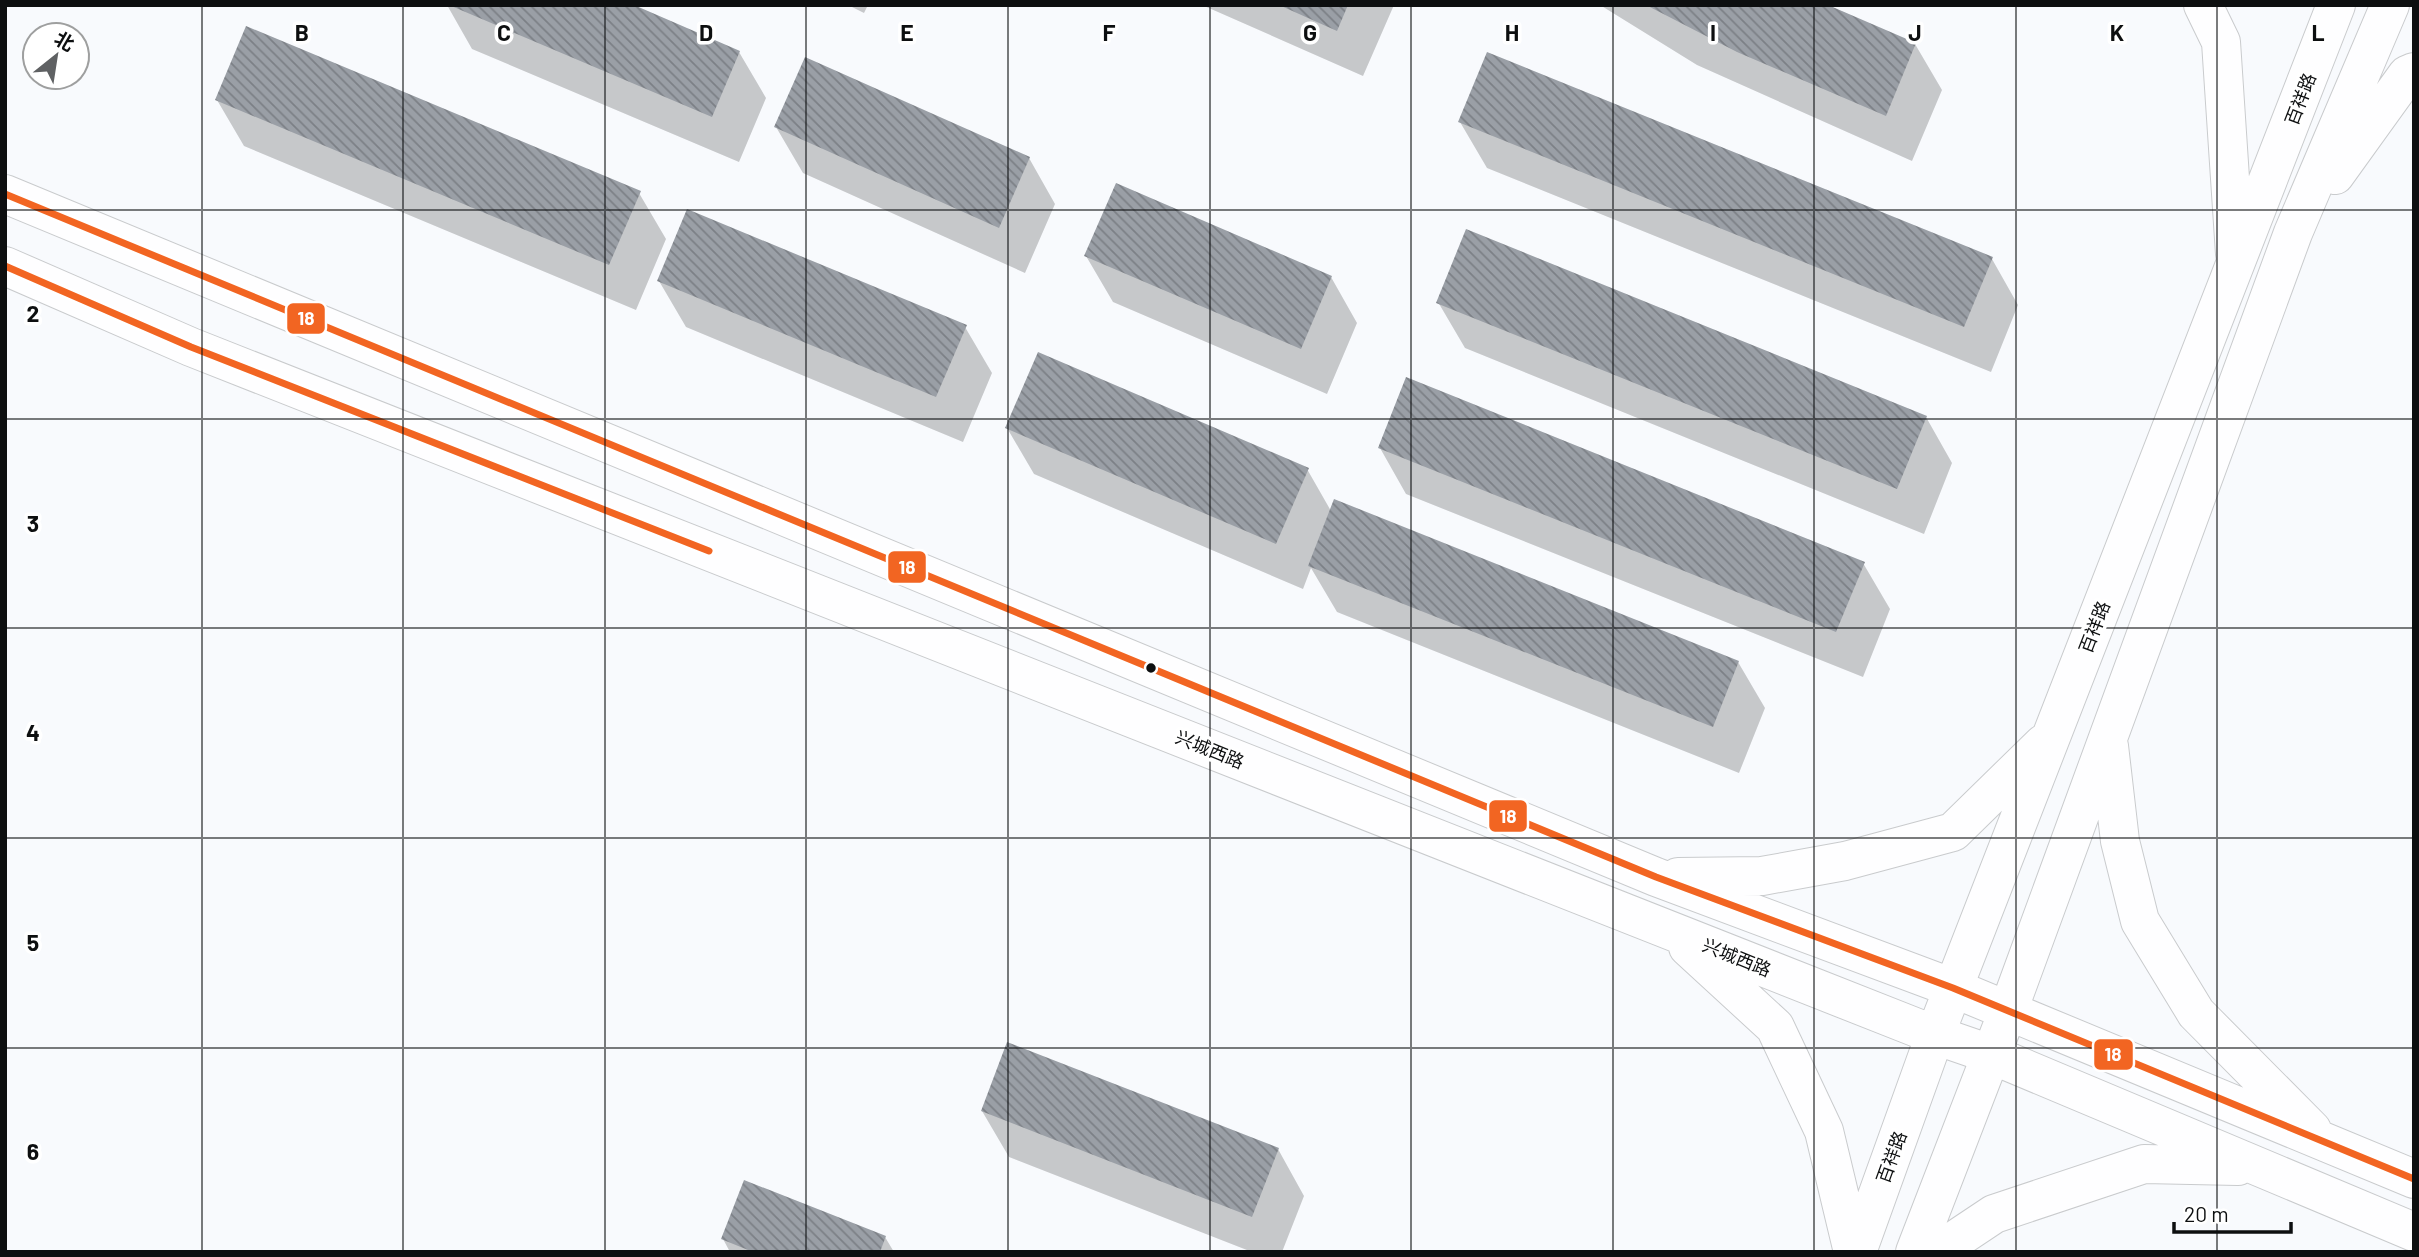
<svg xmlns="http://www.w3.org/2000/svg" width="2419" height="1257" viewBox="0 0 2419 1257" font-family="Barlow,'Noto Sans SC',sans-serif">
<style>
.shadow{fill:#0003}
.building{fill:url(#building-back-hatch)}
.lines{fill:none;stroke-linecap:round;stroke-linejoin:round}
.minor-casing{stroke:#c9cbcd;stroke-width:40}
.minor{stroke:#fefeff;stroke-width:38}
.bus-1-casing{stroke:#fff;stroke-width:12}
.bus-1{stroke:#f26522;stroke-width:7}
.grid{fill:none;stroke:#0d0f10;stroke-width:2;stroke-opacity:0.55}
.bus-dot{fill:#0d0f10;stroke:#fff;stroke-width:2.5}
.labels{text-anchor:middle;dominant-baseline:central;stroke-width:7;stroke-linejoin:round;paint-order:stroke}
.street-label{font-size:18px;fill:#0d0f10;stroke:#fff}
.grid-label{font-size:23px;text-anchor:middle;font-weight:bold;fill:#0d0f10;stroke:#fff;stroke-width:7;stroke-linejoin:round;paint-order:stroke}
.line-badge{stroke:#fff;stroke-width:2.5}
.badge-label{font-size:19px;text-anchor:middle;font-weight:bold;fill:#fff}
</style>
<defs>
<pattern id="building-back-hatch" width="6" height="6" patternUnits="userSpaceOnUse" patternTransform="scale(1.75)"><rect width="6" height="6" fill="#9a9fa6"/><path d="M-1 5l2 2M0 0l6 6M5-1l2 2" fill="none" stroke="#7c8086"/></pattern>
</defs>
<rect width="100%" height="100%" fill="#f8fafd"/>
<path class="shadow" d="M447 5H629L739 52 766 98 739 162 472 49Z
M848 5H868L864 13Z
M1202 5H1394L1363 76Z
M1600 5H1827L1915 44 1942 90 1912 161 1697 65Z
M217 100 639 193 666 239 636 310 244 146Z
M1460 122 1992 259 2018 305 1991 372 1487 168Z
M776 127 1029 158 1055 204 1025 273 803 173Z
M1086 256 1331 277 1357 323 1327 394 1113 302Z
M659 281 965 327 992 373 963 442 686 327Z
M1438 302 1926 417 1952 463 1924 534 1465 348Z
M1007 428 1307 469 1331 511 1738 662 1765 708 1739 773 1337 612 1311 568 1303 589 1034 474Z
M1380 448 1863 563 1890 609 1863 677 1406 494Z
M982 1111 1278 1149 1304 1196 1282 1252H1252L1009 1157Z
M885 1237 894 1252H730L723 1239Z"/>
<path class="building" d="M449 5H634L740 51 712 117Z
M1279 5H1348L1337 31Z
M1646 5H1828L1916 43 1886 116 1737 52Z
M246 26 641 191 609 265 215 100Z
M1487 52 1993 257 1964 327 1458 122Z
M805 57 1030 157 999 228 774 127Z
M1116 183 1332 276 1301 349 1084 256Z
M687 209 967 325 936 397 657 281Z
M1466 229 1927 416 1897 489 1436 303Z
M1038 352 1309 468 1276 544 1005 428Z
M1406 377 1865 562 1836 632 1378 448Z
M1334 499 1739 661 1713 727 1308 566Z
M1007 1042 1279 1148 1252 1217 981 1111Z
M744 1180 886 1236 880 1252H753L721 1239Z"/>
<g class="lines">
<defs>
<path id="minor" d="M2203 5 2221 42 2235 254
M2335 175 2407 75 2414 72
M5 194 1656 877 1953 988 2414 1179
M5 266 191 347 1935 1035 1990 1054 2414 1232
M2109 746 2120 841 2140 921 2196 1013 2312 1130
M1678 877 1762 876 1845 861 1953 832 2043 744
M1688 947 1775 1027 1824 1131 1853 1252
M1857 1252 1935 1035 2336 5
M1915 1252 2008 1011 2293 233 2390 5
M1937 1252 1994 1214 2144 1164 2238 1166"/>
</defs>
<use href="#minor" class="minor-casing"/>
<use href="#minor" class="minor"/>
<defs>
<path id="bus-1" d="M5 194 1656 877 1953 988 2414 1179
M5 266 191 347 709 551"/>
</defs>
<use href="#bus-1" class="bus-1-casing"/>
<use href="#bus-1" class="bus-1"/>
</g>
<path class="grid" d="M202 5V1252M403 5V1252M605 5V1252M806 5V1252M1008 5V1252M1210 5V1252M1411 5V1252M1613 5V1252M1814 5V1252M2016 5V1252M2217 5V1252M5 210H2414M5 419H2414M5 628H2414M5 838H2414M5 1048H2414"/>
<circle class="bus-dot" cx="1151" cy="668" r="6"/>
<g class="labels">
<g class="street-label">
<text transform="translate(2300 99) rotate(-69)">百祥路</text>
<text transform="translate(2094 627) rotate(-69)">百祥路</text>
<text transform="translate(1210 749) rotate(22)">兴城西路</text>
<text transform="translate(1737 957) rotate(22)">兴城西路</text>
<text transform="translate(1891 1157) rotate(-70)">百祥路</text>
</g>
</g>
<g class="grid-label">
<text x="302" y="41">B</text>
<text x="504" y="41">C</text>
<text x="706" y="41">D</text>
<text x="907" y="41">E</text>
<text x="1109" y="41">F</text>
<text x="1310" y="41">G</text>
<text x="1512" y="41">H</text>
<text x="1713" y="41">I</text>
<text x="1915" y="41">J</text>
<text x="2117" y="41">K</text>
<text x="2318" y="41">L</text>
<text x="33" y="322">2</text>
<text x="33" y="532">3</text>
<text x="33" y="741">4</text>
<text x="33" y="951">5</text>
<text x="33" y="1160">6</text>
</g>
<g class="line-badge">
<rect x="286" y="302" width="40" height="33" rx="7" fill="#f26522"/>
<rect x="887" y="550" width="40" height="34" rx="7" fill="#f26522"/>
<rect x="1488" y="799" width="40" height="34" rx="7" fill="#f26522"/>
<rect x="2093" y="1038" width="41" height="33" rx="7" fill="#f26522"/>
</g>
<g class="badge-label">
<text x="306" y="325">18</text>
<text x="907" y="574">18</text>
<text x="1508" y="823">18</text>
<text x="2113" y="1061">18</text>
</g>
<rect width="2419" height="1257" fill="none" stroke="#0d0f10" stroke-width="14"/>
<g transform="translate(56 56) rotate(30)"><circle r="33" fill="#ffffff" stroke="#9e9f9f" stroke-width="2"/>
<path d="M0-5L12 26L0 18L-12 26Z" fill="#5f6163"/>
<text y="-10" font-size="19" font-weight="bold" text-anchor="middle" fill="#0d0f10">北</text>
</g>
<path d="M2174 1222v10h117v-10" fill="none" stroke="#0d0f10" stroke-width="3.5"/>
<text x="2184" y="1222" font-size="21" fill="#0d0f10" stroke="#ffffff" stroke-width="5" paint-order="stroke">20 m</text>
</svg>
